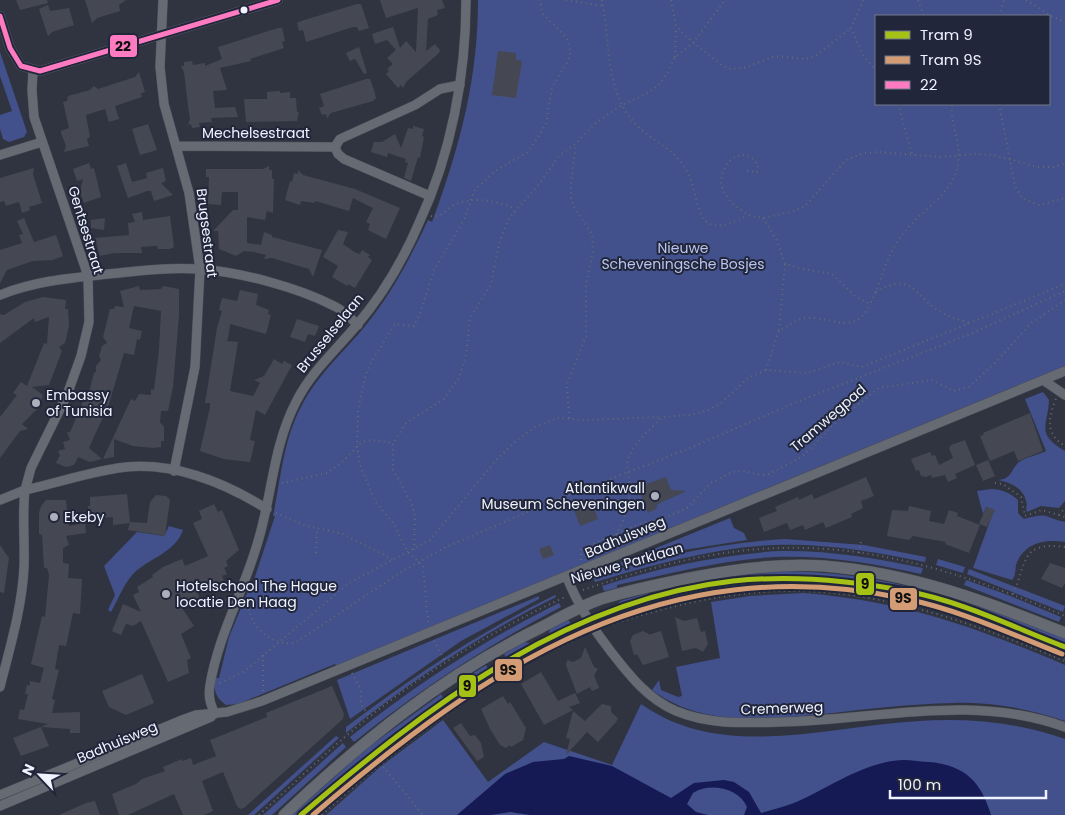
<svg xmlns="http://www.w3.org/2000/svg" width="1065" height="815" viewBox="0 0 1065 815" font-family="Poppins,sans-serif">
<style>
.green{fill:#42508b;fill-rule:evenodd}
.water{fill:#151954}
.building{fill:#454852}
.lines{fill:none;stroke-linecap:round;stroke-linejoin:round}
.street-casing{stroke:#4d5059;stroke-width:10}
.secondary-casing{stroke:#4d5059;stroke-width:12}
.path{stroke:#666a73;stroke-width:2;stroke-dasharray:1 4;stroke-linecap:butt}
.street{stroke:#666a73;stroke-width:9}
.secondary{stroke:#666a73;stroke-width:11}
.bus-1-casing{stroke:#21263b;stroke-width:9}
.bus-1{stroke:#fe7ac1;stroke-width:5}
.tram-1-casing{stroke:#21263b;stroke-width:9}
.tram-2-casing{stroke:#21263b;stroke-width:9}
.tram-1{stroke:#a6c116;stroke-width:5}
.tram-2{stroke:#d39c74;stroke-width:5}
.bus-dot{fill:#eff3fe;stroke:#21263b;stroke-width:2}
.poi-dot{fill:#acb0bc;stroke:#21263b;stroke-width:2}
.labels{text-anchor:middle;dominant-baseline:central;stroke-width:4;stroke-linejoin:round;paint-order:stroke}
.street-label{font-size:14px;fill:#eff3fe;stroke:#21263b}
.park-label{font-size:14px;fill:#bac5ed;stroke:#21263b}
.poi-label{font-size:14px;fill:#eff3fe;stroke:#21263b;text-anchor:start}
.line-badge{stroke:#21263b;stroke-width:2}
.pale-badge-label{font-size:14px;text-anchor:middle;font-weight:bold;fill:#111}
</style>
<rect width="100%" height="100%" fill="#303440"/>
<path class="green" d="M478 0H1065V366L336 666 335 664 238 704 226 705C216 698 213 690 215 678H219L229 637 248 591 250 592 275 516H273C281 478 283 440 302 405 318 374 344 352 366 325 391 294 411 257 428 220L432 222 435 214C461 142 478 77 478 0ZM876 16H1049V104H876Z
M0 52 27 132 24 137 9 142 3 139 0 129V115L12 111 0 76Z
M1043 392 1049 400C1048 426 1035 433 1065 451V501L1059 508 1041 506 1027 512C1025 508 1028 506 1026 501 1023 488 1010 482 998 480 1012 479 1011 469 1019 462 1026 457 1038 455 1046 451L1025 399Z
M991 489C1002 489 1010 493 1018 500V513L1024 519C1050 512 1042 517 1065 522V542C1044 539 1024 543 1016 565 1015 571 1016 575 1012 580L973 568 994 510 986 507 983 514 977 491Z
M730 518 734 528 744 533 747 540 677 551 607 570V568Z
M169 526 183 530C175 553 149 558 133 574 123 585 118 600 111 612L108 610 115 595 104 566 137 532 164 536Z
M785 539 864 545 926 557 925 562C875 552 825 543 774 545 713 548 653 565 595 582L593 577C656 557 719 543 785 539Z
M779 551C828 550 876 558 923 568L921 574C873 563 824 555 774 557 721 560 669 574 617 585V588L604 591 602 586C660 567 719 555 779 551Z
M938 559 965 567 963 573 936 565Z
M969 569 1065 606 1063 612 967 574Z
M783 571C886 572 970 601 1065 639V659C976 622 885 586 787 588 748 589 710 597 671 605L668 592 671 588 716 578Z
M966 580 1008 595 1061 617 1059 622 964 585Z
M648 593 651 596 654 609 622 619 618 605 620 601Z
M803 593C903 601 973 626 1065 665V721C1030 709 990 701 953 703 910 704 867 709 824 714 764 719 703 728 652 690L659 680 661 690 678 697 682 696 676 667 720 658 711 602 750 596Z
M555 595 556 597C481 634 412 680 346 733V727C412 677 480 632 555 595Z
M539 596V599L461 641 350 719 337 680Z
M559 603 561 607C488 645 419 690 354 742L350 737C415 685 484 640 559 603Z
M568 620 581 634 556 646 549 633 550 628Z
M524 642 530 643 537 656 513 669 504 654Z
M486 665 495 680 468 698 458 683Z
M441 694 451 709 379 762 319 815H292L366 749Z
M641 704C723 762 827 726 919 721 968 718 1018 722 1065 739V815H326L380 767 443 720 488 782 544 742 612 765Z
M336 736 339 738 254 815H248Z
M343 743 346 747 272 815H263Z"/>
<path class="water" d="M569 756 612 766 671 798 694 783 724 780 734 782 749 792 761 813C772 810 783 807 794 803 830 788 862 762 903 760 912 760 921 762 930 762 966 766 981 782 991 815H744L747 807C739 788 710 782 693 793L687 804 696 812 708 815H530L510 812 491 815H457L505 774 533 762 564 759Z"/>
<path class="building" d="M16 0H47L48 3 20 10Z
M85 0H126L119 5 120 11 97 18 92 23Z
M380 0H442L445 8 437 10 438 15 428 19 426 51 435 44 440 50 439 53 406 82 403 88 401 85 398 88 386 74 389 71 387 69 393 64 387 58 396 50 387 40 375 44 372 34 393 27 400 48 406 41 416 52 418 8 386 18Z
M357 4H361L369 28 359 31 357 27H353L306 42 303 30 299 31 297 23 301 21Z
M48 5 50 11 69 8 74 25 52 32 48 36 39 9Z
M278 28H282L285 41 282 42 284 48 250 59 251 61 220 68 227 90 213 91 215 108 235 107 238 117 211 118 212 122 199 123 200 127 192 128 191 124 188 125 190 119 188 106 184 72 181 66H184V62L192 61 193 65 205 63V66L222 59 218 47Z
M359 47 367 73 364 74 355 59 350 61 346 53Z
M498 51 516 53V60L522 61 516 98 492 95Z
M139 72 145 92 141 93 142 97 115 106 119 119 109 122 105 109 86 115 90 137 87 139 89 146 64 152 66 146 61 133V131L69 128 63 102 67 101 68 96 90 90 94 86 98 89 135 77Z
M366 79H370L374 90 376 98 373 101 331 113 327 118 326 114 322 115 319 108 324 106 320 94Z
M280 91V93L290 92V98H296L297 112H299L297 121 246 122 244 99H267V92Z
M148 124 157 150 140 155 132 129Z
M413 126 424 129 422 136 424 137 420 158 418 157 411 181 404 178 408 163 405 162 406 159 388 153 387 157 371 152 374 142H382L395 134 401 148 408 128 413 129Z
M89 163 91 169 94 168 101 197 84 203 80 192 83 179 77 181 73 169Z
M126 163 132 182 147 178 146 173 163 168 166 181 161 183 173 195 154 201 151 191H147L128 198 117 166Z
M269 166V170H272V179H274L273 213 267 211 265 220 247 217V243L261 245 264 232 272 235V237L322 250 313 277 309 269 272 258 264 259 266 255 254 252 244 251 236 256 219 249 218 231H213L233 210H238V192H222L221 205 208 204 209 177H206V169H263Z
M34 168 33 174 42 203 29 207 30 210 22 213 19 202 6 206 4 201 0 202V178Z
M298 170 303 175 355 189 400 208 386 239 368 230 370 224 366 222 373 208 353 198 349 211 315 201V203L301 201 300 205 285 200 290 181 292 182 294 173 298 174Z
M142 212 143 220 170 216 174 247 170 249H158L157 246 141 247 142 253H114L100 256 95 238 129 235 128 223 135 222 132 214Z
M24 218 34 242 56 235 63 256 53 260 33 261 7 270 0 283V250L22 243 19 235 23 234 17 221Z
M105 218 104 230 91 228V220Z
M338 230 348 232 343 244 356 253 360 254 362 250 370 255 368 257 372 260 355 288 348 284 347 286 332 277 338 266 323 257Z
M139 286 140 290 161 289 163 286 179 289V315L173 387 168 411H161L160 422 164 427V441H161V447L154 448 133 446 114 439V457L103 459 131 399 135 401 139 394 151 395V389L154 390 159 350 161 311 134 306 129 328 142 331 140 340 137 339 134 355 124 353 109 404 89 448 102 459 90 462 78 457 74 465 66 467 56 463 60 455 58 451 65 449 63 442 70 440 67 432H70L85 397 88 396 94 373 96 372V366L101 360 99 356 102 346 107 343 103 337 110 309H114L115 306 124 307 120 291Z
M240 290 258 294 256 305 269 310 268 314 271 315 266 334 230 324 229 333H227L229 334 227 341 238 342 230 391 253 396 260 383 254 380 264 376 274 359 282 364 284 361 292 365 265 415 256 410 250 440 255 441 250 462 224 459 200 451 210 407V403H205L206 397 217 328 222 311 219 310 222 298 237 301Z
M43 297 66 300 65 309H68L69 326 65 343 59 347 62 351 49 385 32 387 43 395 39 407 22 424 28 429 20 431 0 458V417L17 395 13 393 21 382 27 386 44 343 47 344 49 317 35 322 34 318 0 343V314L4 315 25 302Z
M297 319 319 326 315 336 308 334 305 342 290 337Z
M1030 413 1043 451 1018 461 1014 451 990 461 980 436 984 435 983 433Z
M965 440 975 465 955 474 957 478 948 482 945 475 932 478 931 475 926 477 921 476 919 470 916 471 911 459 930 452 932 456 935 455 939 465 953 458 949 448 951 445Z
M988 460 995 476 983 481 976 465Z
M666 477 671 490 687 491 658 504 656 509 648 513 638 487Z
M866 477 874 496 861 501 863 508 851 514 852 517 826 528 823 522 805 530 803 525 790 530 787 523 764 532 759 518 777 511 775 507 798 497 799 500 812 494 814 499Z
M127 494 130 523 113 525V517L89 519 88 506H90V497Z
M156 495 166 496 170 500 165 536 128 530 130 522 147 523 150 502Z
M46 500H66L69 526 85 523 86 533 66 536 69 545 63 548V563L69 564 68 578 82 579 80 614 73 613 66 646 59 645 55 669 59 670 52 699 55 700 52 713 80 712V733H70V729L41 727 49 746 21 756 13 738 48 724 18 719 20 709 24 710 28 694H25L27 685H30V681L40 683 44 668 31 664 42 616 45 617 49 575 47 568H44L42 535 39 534V513L41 506Z
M592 503 598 519 580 526 574 510Z
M214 504 218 512 222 510 239 550 226 561 228 566 224 568 227 574 222 576 224 580 197 592 202 602H178L194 626 181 634 191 658 187 660 189 673 168 682 141 621 133 626 126 624 121 635 112 631 123 604 141 612 133 595 139 592 137 587 153 577 152 575 163 567 182 559 185 566 208 556 193 523 202 519 199 511Z
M909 506 931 511 929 521 944 524 949 510 958 513 957 516 980 525 969 553 945 544 946 542 913 536 909 540 887 536 892 510 908 511Z
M986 507 995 510 987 527 979 524Z
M0 545 9 558 4 593 0 592Z
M550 545 554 555 543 559 539 549Z
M1050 563 1065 568V583L1062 588 1041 579Z
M675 617 684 621 697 618 701 632 705 631 708 644 703 652 696 648 682 651Z
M643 631 649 634 648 635 661 631 669 657 643 665 637 654 634 655 630 641 633 635Z
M585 647 594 667 598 669 594 675 599 688 592 691 590 687 577 694 566 665 567 660 573 662 581 658Z
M541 672 558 701 575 693 580 703 569 707 573 710 544 725 521 684Z
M142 674 154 703 126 715 109 707 102 691Z
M332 686 344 714 343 719 244 808 240 809 237 806 223 772 202 781 213 811 204 815H183L174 794 128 815H119L112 794 136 784 142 779 165 771 163 767 182 759V761L191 758 193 765 216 756 210 740 267 717 266 713Z
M503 696 508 704 510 702 526 728 523 740 511 747 510 745 506 748 500 745 490 729 481 709Z
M602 704 611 706V712L618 718 616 722 598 742 587 732 566 755 570 739 566 738 573 711 585 721Z
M461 723 470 736 475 735 481 743 484 757 477 761 453 728Z
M95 801 100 815H59L86 803Z"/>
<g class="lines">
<defs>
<path id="street" d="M163 0 160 67 164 104 189 193 200 269 195 367 174 471
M0 16 10 48 21 66 40 71 278 0
M176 146 335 147 340 139 415 105 440 89 460 85
M335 147 338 154 344 159 430 196
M0 155 42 142
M0 295C35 281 70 278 108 274 138 271 168 267 199 269 240 272 297 287 334 306 343 310 350 318 358 325
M1043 380 1065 395
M0 500 25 490 31 468 67 395 81 356 89 322 88 276 34 117 32 90 33 71
M566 576C578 605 593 629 612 653 630 676 648 699 676 711 710 725 745 723 780 722 876 720 972 693 1065 727
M0 687C10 647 22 608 24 567 25 541 22 516 25 490 56 483 87 473 118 468 170 460 224 482 267 509
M215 714C210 703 208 697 210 685 218 637 242 594 256 548 272 500 272 448 296 402 311 372 335 351 356 326 382 296 403 260 419 223 451 154 466 76 466 0
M0 795 182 720 196 715 227 712 262 701 1065 371
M0 806 211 717"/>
<path id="secondary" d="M284 815C362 741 445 674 542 627 561 617 581 606 601 599 630 590 660 584 690 578 734 569 779 563 824 566 910 573 986 601 1065 633"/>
</defs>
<use href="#street" class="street-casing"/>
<use href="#secondary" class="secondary-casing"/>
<path class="path" d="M566 0 603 6
M602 0C610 39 605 88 632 120 647 139 673 147 685 168 704 199 689 247 748 215
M671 0 676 25 683 34 723 66 731 69 744 68 775 56 805 59 814 57 851 28
M863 0 851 28 863 56 876 70
M918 0 924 16
M1026 0 1051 16 1065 22
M999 16 1004 0
M675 57 676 27
M898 104 912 154
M999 104 1015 186 1022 198 1039 205 1065 198
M747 171 757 172 758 166 754 159 745 155 736 156 727 163 722 174 721 185 725 194 733 204 748 215 763 218 791 212 805 206 846 160 864 153 878 152 940 157 975 154 993 155 1038 167H1054L1065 163
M431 216C442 219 449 206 458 203 474 197 500 201 515 209
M763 218 776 239 785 264 803 269 832 274 856 297 870 304C882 281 886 256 902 235 921 209 951 198 958 164 962 145 950 124 952 104
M876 292C912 271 913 294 939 311 948 317 959 319 969 323
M779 330 785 264
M766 370 779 330C790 326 796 318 808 318 832 316 853 337 870 305
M1056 399C1048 418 1045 434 1065 446
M569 418 567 384 586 336V285L593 251 592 234 575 209 571 199V181L576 145
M282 483 327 473 342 462 362 442 371 440 393 443
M995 483 1003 484 1021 497 1025 516 1042 510 1065 517
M276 513 303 525 343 534 392 559
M1059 515 1065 508
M616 535C632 504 631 496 627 462 633 443 649 431 662 417L690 415 706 411 720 404 748 378 766 370 808 373 840 362 862 367 1065 284
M414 550 415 516 411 502 393 470V444L406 423 444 399 459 378 466 355 470 318 491 284 500 240 509 218 541 182 559 156 576 143 597 122 622 105 644 95 659 85 668 72 675 57 693 43 725 0
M316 553 317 529
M859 553 861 541
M581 560V549L642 523 662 519 687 508 711 483 732 472 744 471 761 475 769 474 803 456 836 422 879 388 932 380 953 391 969 387 997 361 1030 324 1065 300
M583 590C647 568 715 549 783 548 881 545 976 578 1065 616
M1013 594C1027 563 1020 541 1065 547
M248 599C246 624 270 646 295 643L401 572 446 547 551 502 690 448 792 404 970 334 1065 291
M201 600 214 598 228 600
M428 622 423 566 408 552 393 523 375 501 360 465 357 445 358 410 364 381 370 364 395 324 414 326 420 314 434 270 465 218 474 191 495 171 529 151 546 124 552 87 567 63 571 52 566 37 542 13 540 0
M603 627C664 607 731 590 796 591 891 592 979 626 1065 661
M434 641 446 663
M352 673 361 690V704L370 717
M220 683 245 671 349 583 430 540 497 459 517 440 535 427 558 418 585 420 662 417
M263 691V655
M454 691 463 703
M380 763 423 815
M259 815C290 787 320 758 352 731 416 677 489 632 565 597
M322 815C385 758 452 706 526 664 546 653 567 644 587 634"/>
<use href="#street" class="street"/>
<use href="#secondary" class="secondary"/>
<defs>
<path id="bus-1" d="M0 16 10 48 21 66 40 71 278 0"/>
</defs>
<use href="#bus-1" class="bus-1-casing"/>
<use href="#bus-1" class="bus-1"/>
<defs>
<path id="tram-1" d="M301 815C426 708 564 600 733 581 790 575 849 580 906 591 961 601 1013 627 1065 647"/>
<path id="tram-2" d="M313 815C488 665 664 547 906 599 960 610 1011 634 1062 654"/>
</defs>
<use href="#tram-1" class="tram-1-casing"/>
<use href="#tram-2" class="tram-2-casing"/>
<use href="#tram-1" class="tram-1"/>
<use href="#tram-2" class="tram-2"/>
</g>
<circle class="bus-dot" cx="244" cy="10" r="4.5"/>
<g class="poi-dot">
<circle cx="36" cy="403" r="5"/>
<circle cx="655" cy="496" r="5"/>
<circle cx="54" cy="517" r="5"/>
<circle cx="166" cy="594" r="5"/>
</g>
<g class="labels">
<g class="street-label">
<text x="256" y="133">Mechelsestraat</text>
<text transform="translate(86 230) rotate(73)">Gentsestraat</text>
<text transform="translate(207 233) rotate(83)">Brugsestraat</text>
<text transform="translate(330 333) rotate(-51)">Brusselselaan</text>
<text transform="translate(828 418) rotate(-41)">Tramwegpad</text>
<text transform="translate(625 537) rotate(-23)">Badhuisweg</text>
<text transform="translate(627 563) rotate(-16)">Nieuwe Parklaan</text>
<text transform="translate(782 708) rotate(-2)">Cremerweg</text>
<text transform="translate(117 742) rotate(-23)">Badhuisweg</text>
</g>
<g class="park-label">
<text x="683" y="248">Nieuwe<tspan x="683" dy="16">Scheveningsche Bosjes</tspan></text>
</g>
<g class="poi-label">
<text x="46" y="395">Embassy<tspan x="46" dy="16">of Tunisia</tspan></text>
<text x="645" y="488" text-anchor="end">Atlantikwall<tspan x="645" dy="16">Museum Scheveningen</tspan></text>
<text x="64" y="517">Ekeby</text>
<text x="176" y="586">Hotelschool The Hague<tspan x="176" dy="16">locatie Den Haag</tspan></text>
</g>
</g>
<g class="line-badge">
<rect x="109" y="34" width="29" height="24" rx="5" fill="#fe7ac1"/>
<rect x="855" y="572" width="20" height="24" rx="5" fill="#a6c116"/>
<rect x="889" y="587" width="29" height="24" rx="5" fill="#d39c74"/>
<rect x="494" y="658" width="29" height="24" rx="5" fill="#d39c74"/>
<rect x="458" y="674" width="19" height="24" rx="5" fill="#a6c116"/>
</g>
<g class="pale-badge-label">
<text x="123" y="51">22</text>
<text x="865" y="589">9</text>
<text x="903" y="603">9S</text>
<text x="508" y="675">9S</text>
<text x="467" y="691">9</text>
</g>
<rect x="875" y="15" width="175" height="90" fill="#21263b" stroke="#737889"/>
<rect x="885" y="31" width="25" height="8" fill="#a6c116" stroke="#737889"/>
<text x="920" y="40" font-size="15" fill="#eff3fe">Tram 9</text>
<rect x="885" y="56" width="25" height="8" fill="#d39c74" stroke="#737889"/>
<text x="920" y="65" font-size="15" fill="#eff3fe">Tram 9S</text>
<rect x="885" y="81" width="25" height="8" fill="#fe7ac1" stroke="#737889"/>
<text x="920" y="90" font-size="15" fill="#eff3fe">22</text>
<g transform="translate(40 775) rotate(295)" stroke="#21263b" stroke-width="4" paint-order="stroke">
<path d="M0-4L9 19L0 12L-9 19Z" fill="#eff3fe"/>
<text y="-8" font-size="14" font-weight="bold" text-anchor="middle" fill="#eff3fe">N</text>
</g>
<path d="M890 790v8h156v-8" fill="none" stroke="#eff3fe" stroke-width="2.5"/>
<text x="898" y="790" font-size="15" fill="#eff3fe" stroke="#21263b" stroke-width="4" paint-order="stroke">100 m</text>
</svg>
